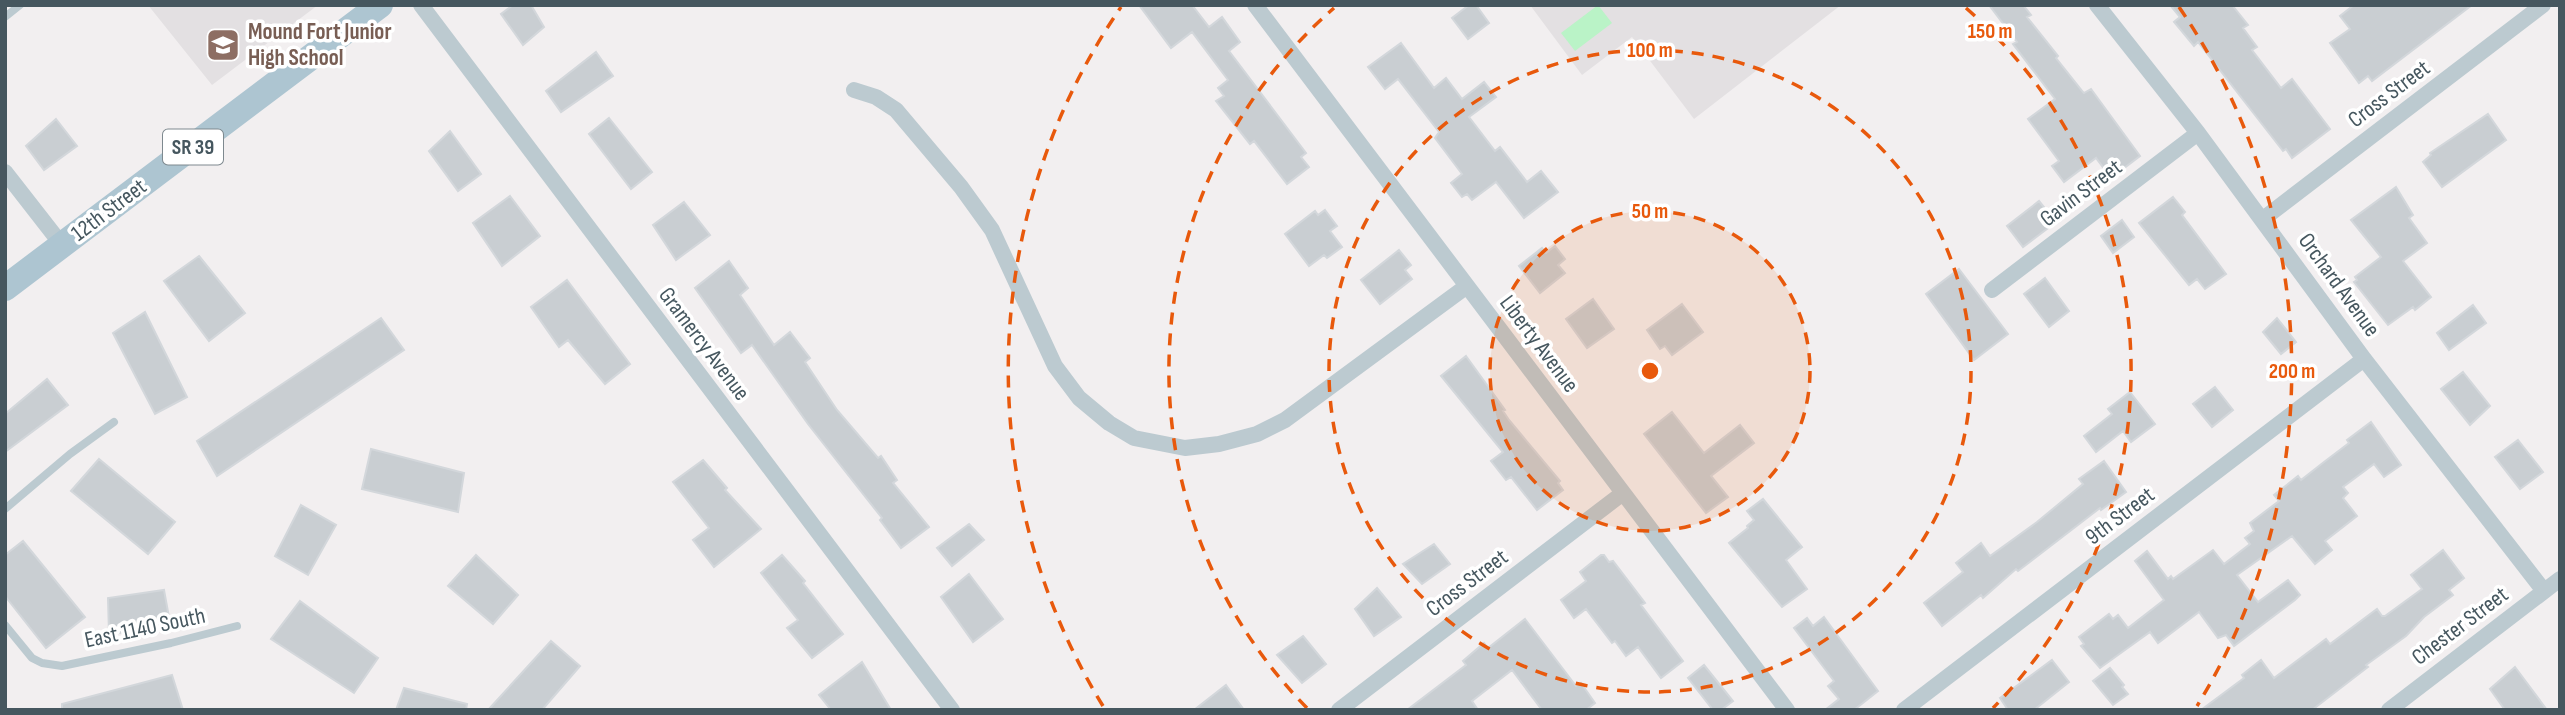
<svg xmlns="http://www.w3.org/2000/svg" width="2565" height="715" viewBox="0 0 2565 715" font-family="'Sofia Sans Condensed',sans-serif">
<style>
.education{fill:#e3e0e2}
.green{fill:#baf3c7}
.building{fill:#c9ced2;stroke:#d3d7db;stroke-width:2}
.lines{fill:none;stroke-linecap:round;stroke-linejoin:round}
.service{stroke:#bccad0;stroke-width:8}
.minor{stroke:#bccad0;stroke-width:16}
.primary{stroke:#adc5d1;stroke-width:26}
.ring{fill:none;stroke:#e8590c;stroke-width:3.5;stroke-dasharray:12 9}
.labels{text-anchor:middle;dominant-baseline:central;stroke-width:7;stroke-linejoin:round;paint-order:stroke}
.shield{fill:#fff;stroke:#7e898f;stroke-width:2}
.shield-label{font-size:21px;font-weight:bold;fill:#46575f}
.education-label{font-size:23px;font-weight:bold;fill:#785e54;stroke:#fff;text-anchor:start}
.street-label{font-size:23px;fill:#46575f;stroke:#fff}
.centre{fill:#e8590c;stroke:#fff;stroke-width:3.5}
.ring-label{font-size:21px;text-anchor:middle;font-weight:bold;fill:#e8590c;stroke:#fff;stroke-width:7;stroke-linejoin:round;paint-order:stroke}
</style>
<rect width="100%" height="100%" fill="#f2eff0"/>
<path class="education" d="M148 5H318L212 85Z
M1530 5H1841L1694 119 1632 37 1582 75Z"/>
<path class="green" d="M1598 5 1612 23 1575 51 1561 33Z"/>
<path class="building" d="M513 5H531L544 27 523 45 501 14Z
M1139 5H1192L1209 27 1222 17 1240 42 1229 51 1306 153 1301 157 1309 167 1287 184 1254 141 1250 144 1216 101 1224 96 1218 88 1228 80 1192 32 1171 48Z
M1469 5H1476L1489 23 1468 39 1452 18Z
M1989 5H2023L2031 15 2027 17 2058 56 2056 58 2083 92 2084 93 2091 89 2140 156 2111 178 2096 158 2064 182 2052 166 2059 161 2028 119 2055 99 2013 44 2017 42Z
M2170 5H2232L2248 25 2243 28 2257 47 2252 50 2281 88 2292 79 2330 129 2292 158 2286 149 2283 151 2198 42 2194 46 2174 22 2180 17Z
M2354 5H2472L2372 81 2368 76 2359 83 2330 43 2350 29 2340 16Z
M1401 43 1434 88 1446 78 1462 99 1484 82 1496 97 1469 117 1495 151 1500 147 1527 182 1541 171 1558 192 1524 218 1496 182 1472 200 1467 194 1462 197 1451 183 1462 174 1435 138 1439 132 1398 79 1385 89 1368 67Z
M596 52 613 76 561 112 546 91Z
M2488 114 2506 140 2442 187 2423 162 2431 155 2430 153Z
M609 118 652 172 631 189 589 134Z
M56 119 77 146 44 170 26 146Z
M450 131 481 174 458 191 429 151Z
M2396 187 2413 215 2409 218 2427 243 2403 261 2431 297 2415 310 2413 307 2388 325 2354 282 2357 280 2355 277 2381 257 2351 220Z
M510 196 540 236 502 266 473 223Z
M2173 197 2185 212 2182 215 2226 274 2205 289 2197 279 2189 285 2139 223Z
M2039 201 2056 222 2023 247 2007 226Z
M684 202 710 235 676 260 653 225Z
M1325 210 1337 226 1330 231 1342 247 1327 258 1324 255 1309 266 1285 234 1315 211 1318 215Z
M2122 220 2134 237 2113 253 2101 236Z
M1555 246 1565 259 1558 265 1565 273 1540 293 1519 266 1542 248 1546 253Z
M1399 250 1411 265 1405 270 1412 279 1380 304 1361 280Z
M199 256 245 313 209 341 164 281Z
M729 261 748 288 740 295 774 345 790 332 810 358 805 362 837 410 878 458 881 456 897 480 893 483 929 527 901 548 880 520 882 518 808 424 752 345 741 353 695 288Z
M1959 269 2008 334 1974 360 1926 294Z
M2045 278 2069 311 2049 327 2024 294Z
M567 280 630 364 605 384 568 340 559 347 531 307Z
M1593 299 1614 329 1587 348 1566 319Z
M1682 304 1703 332 1672 355 1665 346 1660 349 1647 330Z
M2473 305 2486 323 2449 350 2437 333Z
M145 312 187 397 155 414 113 333Z
M381 318 404 350 217 476 197 441Z
M2277 318 2296 342 2281 354 2263 332Z
M1466 356 1505 410 1503 411 1509 420 1560 481 1558 483 1563 490 1537 510 1511 477 1506 480 1491 461 1503 452 1441 376Z
M2463 372 2490 406 2470 425 2441 389Z
M47 379 68 405 5 452V414Z
M2215 387 2233 410 2212 427 2193 404Z
M2130 392 2155 424 2131 442 2123 431 2096 452 2084 436 2112 414 2108 409Z
M1672 412 1704 453 1740 425 1754 443 1711 476 1728 497 1706 513 1644 434Z
M2371 422 2401 465 2384 477 2374 464 2343 487 2348 493 2343 498 2357 516 2325 541 2332 550 2315 564 2292 536 2237 575 2258 602 2288 580 2300 595 2295 600 2234 646 2226 635 2218 638 2199 612 2158 643 2150 632 2100 668 2081 646 2084 644 2079 637 2109 614 2113 619 2118 615 2128 628 2164 600 2135 561 2147 551 2168 579 2171 576 2173 579 2213 550 2224 564 2250 544 2245 538 2254 531 2250 523 2279 501 2274 495 2298 476 2301 480 2324 462 2349 443 2347 440Z
M2518 440 2543 472 2520 489 2495 457Z
M371 449 464 473 458 512 362 489Z
M99 459 175 522 148 554 71 491Z
M703 460 727 488 725 490 761 529 714 567 693 540 709 528 673 482Z
M2104 461 2126 492 2101 510 2100 508 2018 571 2016 569 1983 598 1981 595 1942 626 1924 603 1963 572 1956 563 1981 543 1990 556 2037 522 2083 484 2079 479Z
M1763 499 1802 547 1786 560 1807 589 1782 607 1729 543 1748 528 1747 526 1754 520 1747 511Z
M301 505 336 525 308 575 275 556Z
M969 524 984 540 952 566 937 548Z
M23 541 85 617 46 648 5 596V555Z
M1434 544 1450 564 1422 584 1403 564Z
M2443 550 2464 578 2449 590 2453 595 2424 617 2406 636 2366 665 2368 667 2312 710H2201L2244 678 2242 675 2261 660 2274 678 2326 639 2330 644 2377 609 2382 616H2385L2422 589 2411 575Z
M476 555 518 595 493 624 448 586Z
M782 555 805 581 803 583 843 634 812 658 787 628 798 620 761 573Z
M1601 555H1604L1609 562 1613 561 1645 603 1641 605 1683 661 1661 678 1638 647 1626 656 1615 641 1612 643 1586 609 1574 618 1561 600 1586 581 1580 572Z
M969 574 1003 619 973 642 941 597Z
M1377 588 1401 617 1374 636 1355 609Z
M164 590 171 628 109 634 108 598Z
M300 601 378 658 354 693 271 639Z
M1824 617 1878 691 1854 710H1825L1839 699 1828 686 1834 681 1794 628 1807 618 1813 626Z
M1525 619 1576 686 1581 683 1595 703 1586 710H1542L1512 670 1472 701 1478 710H1407L1466 665 1463 661 1484 643 1488 648Z
M1303 636 1326 664 1302 683 1277 655Z
M551 641 580 666 542 710H488Z
M2052 660 2069 682 2034 710H2008L2000 698Z
M862 662 891 710H831L819 695Z
M1704 665 1733 701 1721 710H1713L1688 678Z
M2515 667 2547 710H2505L2490 689Z
M2110 668 2124 685 2122 687 2128 694 2113 705 2093 681Z
M172 675 183 710H62V704Z
M1226 685 1244 710H1194Z
M404 688 467 704 466 710H396Z"/>
<g class="lines">
<path class="service" d="M5 17 20 5
M5 509 70 454 114 422
M5 625 32 658 42 663 62 666 171 643 237 626"/>
<path class="minor" d="M421 5 952 710
M1255 5 1787 710
M2097 5 2198 133 2364 359 2544 591
M854 90 876 97 896 110 961 187 992 230 1055 366 1079 398 1109 423 1134 438 1185 448 1219 444 1257 434 1285 420 1467 286
M5 172 62 245
M2263 219 2543 5
M1992 290 2198 133
M1339 710 1623 493
M1904 710 2364 359
M2389 710 2560 579"/>
<path class="primary" d="M5 288 380 5"/>
</g>
<circle cx="1650" cy="371" r="160" fill="#e8590c" fill-opacity=".12"/>
<g class="ring">
<circle cx="1650" cy="371" r="160"/>
<circle cx="1650" cy="371" r="321"/>
<path d="M1307 708A481 481 0 0 1 1334 8M1966 8A481 481 0 0 1 1993 708"/>
<path d="M1103 706A642 642 0 0 1 1121 7M2179 7A642 642 0 0 1 2197 706"/>
</g>
<defs>
<symbol id="school-square" viewBox="-11 -11 22 22"><rect x="-9" y="-9" width="18" height="18" rx="4" fill="#8d6e63" stroke="#fff"/><path d="M0-5L7-2L0 1L-7-2ZM-4 1L0 2.5L4 1V4Q0 6-4 4Z" fill="#fff"/></symbol>
</defs>
<g fill-rule="evenodd">
<use href="#school-square" x="204" y="26" width="38" height="38"/>
</g>
<g class="labels">
<rect class="shield" x="163" y="129.5" width="60" height="35" rx="5"/>
<g class="shield-label">
<text x="193" y="147">SR 39</text>
</g>
<g class="education-label">
<text x="248" y="32">Mound Fort Junior<tspan x="248" dy="26">High School</tspan></text>
</g>
<g class="street-label">
<text transform="translate(2389 94) rotate(-37)">Cross Street</text>
<text transform="translate(2081 193) rotate(-37)">Gavin Street</text>
<text transform="translate(109 210) rotate(-37)">12th Street</text>
<text transform="translate(2339 285) rotate(54)">Orchard Avenue</text>
<text transform="translate(704 344) rotate(53)">Gramercy Avenue</text>
<text transform="translate(1539 344) rotate(53)">Liberty Avenue</text>
<text transform="translate(2120 516) rotate(-37)">9th Street</text>
<text transform="translate(1467 583) rotate(-37)">Cross Street</text>
<text transform="translate(2460 626) rotate(-37)">Chester Street</text>
<text transform="translate(145 628) rotate(-12)">East 1140 South</text>
</g>
</g>
<circle cx="1650" cy="371" r="10" class="centre"/>
<g class="ring-label">
<text x="1990" y="38">150 m</text>
<text x="1650" y="57">100 m</text>
<text x="1650" y="218">50 m</text>
<text x="2292" y="378">200 m</text>
</g>
<rect width="2565" height="715" fill="none" stroke="#46575f" stroke-width="14"/>
</svg>
